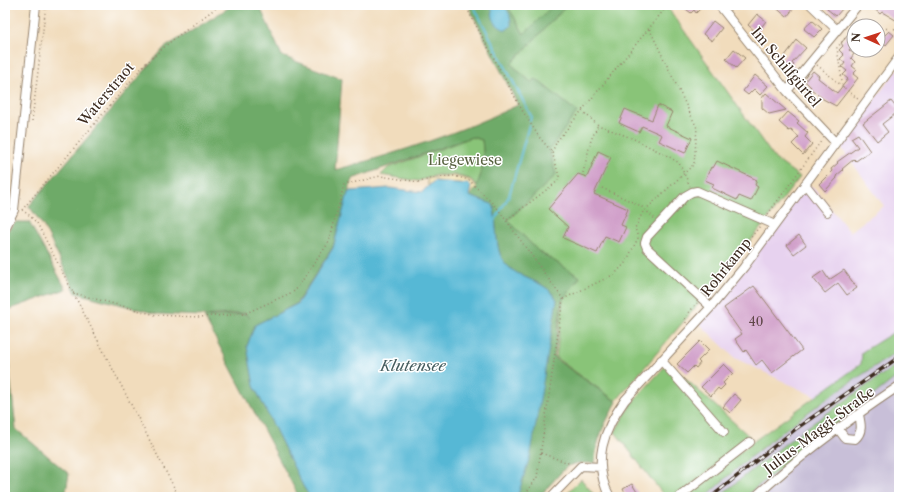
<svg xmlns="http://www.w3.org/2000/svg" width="904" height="502" viewBox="0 0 904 502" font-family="'Libre Caslon Text',serif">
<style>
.built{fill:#e7d2ef}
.industrial{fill:#c8bfd8}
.green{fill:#89c478;stroke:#62774b}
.forest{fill:#6eaa68;stroke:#546a43}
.sand{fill:#eeda9e;stroke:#94825e}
.water{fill:#56b8d5;stroke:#48717a}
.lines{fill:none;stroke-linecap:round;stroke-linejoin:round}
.stream{stroke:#56b8d5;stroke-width:2}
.building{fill:#d09fc9}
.minor-casing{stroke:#96836d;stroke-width:10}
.path{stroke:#96836d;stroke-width:1.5;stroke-dasharray:1 3;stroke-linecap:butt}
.minor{stroke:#fff;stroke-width:8}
.rail-casing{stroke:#3b2a1e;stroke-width:3.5}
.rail{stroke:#fff;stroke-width:2;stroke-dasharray:6;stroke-linecap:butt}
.labels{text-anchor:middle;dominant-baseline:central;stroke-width:3;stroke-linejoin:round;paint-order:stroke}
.number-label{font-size:12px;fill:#604749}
.street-label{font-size:14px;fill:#3b2a1e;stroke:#fff}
.park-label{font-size:14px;fill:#56603e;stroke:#fff}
.water-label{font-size:15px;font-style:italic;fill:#445c5e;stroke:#fff}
</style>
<rect width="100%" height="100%" fill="#fff"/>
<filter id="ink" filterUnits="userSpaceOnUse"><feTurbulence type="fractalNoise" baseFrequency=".025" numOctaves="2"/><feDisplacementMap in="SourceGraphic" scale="8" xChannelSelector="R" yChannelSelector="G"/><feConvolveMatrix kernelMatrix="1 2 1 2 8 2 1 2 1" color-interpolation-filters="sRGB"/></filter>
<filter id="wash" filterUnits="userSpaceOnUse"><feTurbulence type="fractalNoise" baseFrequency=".012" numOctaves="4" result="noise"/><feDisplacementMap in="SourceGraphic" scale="16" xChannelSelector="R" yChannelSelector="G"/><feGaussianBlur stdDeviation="0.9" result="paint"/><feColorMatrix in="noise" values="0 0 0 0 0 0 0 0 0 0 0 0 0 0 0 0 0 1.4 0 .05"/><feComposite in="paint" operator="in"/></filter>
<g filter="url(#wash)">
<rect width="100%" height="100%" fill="#f1dcbc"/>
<path class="built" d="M899 67V329L862 352 861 364 816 397 735 358 699 323 807 184 814 188 850 232 884 206 840 146Z"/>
<path class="industrial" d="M899 351V363L799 433 718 497H705L727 476 789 426 861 375Z
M899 375V497H744L891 380Z"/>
<path class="green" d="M507 5H553L524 34Z
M567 5H666L775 159 800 177 735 261 616 401 556 358 563 299 580 277 538 251 508 220 556 175 549 150 577 112 535 79 532 83 511 64Z
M472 137 482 140 484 158 478 186 470 179 454 175H437L418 181 381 175 388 168Z
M899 329V351C830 394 764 442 705 497H683L754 441 861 364 862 352Z
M668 363 750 437 677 497H665L615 432 631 404Z
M899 363V375L744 497H718L799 433Z
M581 479 596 497H565V495Z"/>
<path class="forest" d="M233 5H259L282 56 342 79 335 170C398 153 459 133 518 105L468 5H507L524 34 553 5H567L511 64 532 83 536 79 577 112 549 150 556 175 508 220 538 251 580 277 562 300 554 358 617 402C605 422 596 439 595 463H578L567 466 539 497H515L518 495 557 300C546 277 510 281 500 254 496 243 496 220 494 207L492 204 469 196C483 180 485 161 482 140L472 137 352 179 333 247 296 304 255 325 247 346 254 386 303 486 310 497H299L204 317 245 314 250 318 245 313 203 316 157 314 76 293 44 227 29 206 164 48Z
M16 222H29L66 289 5 311V233Z
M5 332 16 429 69 474 65 497H5Z"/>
<path class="sand" d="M454 176 469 180 477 187 469 196 471 186 469 184 434 181 428 186 427 179 437 177Z"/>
<path class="water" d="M487 5H502C510 11 511 17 511 26L506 30C495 26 492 20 492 9Z
M434 181 469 184 471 186 469 196 492 204 494 207C496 220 496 243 500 254 510 281 546 277 557 300L531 453 518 495 515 497H310L303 486 254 386 247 346 255 325 297 304 333 248 348 193 351 191 389 188 422 192Z"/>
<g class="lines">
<path class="stream" d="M473 5 531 116 530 121
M495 220 509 196 529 125"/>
</g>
<g id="blocks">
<path class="building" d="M681 5H704L696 13 694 10 691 13Z
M773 5H796L787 17Z
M830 5H840L843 8 836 16 827 9Z
M870 5H899V22L882 12 880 14Z
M757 14 766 21 757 33 748 25Z
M812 20 822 29 814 37 804 29Z
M713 21 722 28 712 41 703 34Z
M880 31 885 35 889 31 894 35 886 45 878 38V34Z
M849 34 854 38V44L849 50 854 54 851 58 855 62 852 66 857 70 853 74 858 78 836 106 823 99 810 88 811 87 805 81 813 71 819 76 818 78 837 93 848 79 843 75 847 71 842 67 845 63 840 59 844 55 839 50 843 46 841 43Z
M797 40 806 48 792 63 794 65 787 73 778 65Z
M734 49 745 58 736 68 726 59Z
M755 75 768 86 760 95 754 89 748 95 743 91Z
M766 93 786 110 769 114 762 108V100L761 99Z
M891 101 899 111 882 124 888 132 877 141 863 123Z
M658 105 672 112 666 126 692 138 685 153 659 141 662 135 642 126 639 132 619 123 625 109 652 120Z
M788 112 799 121 797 123 808 133 805 137 812 144 803 155 792 144 799 137 791 130 789 131 779 122Z
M858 134 870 151 856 161 854 159 842 169 843 170 836 176 837 178 825 191 819 184 832 171 831 169 838 163 837 162 858 147 851 138Z
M598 151 611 157 594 194 628 209 621 225 626 227 619 242 605 236 597 253 563 238 568 227 548 209 578 174 587 177Z
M717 161 757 180 755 185 758 187 751 201 739 196 737 200 712 188 714 184 705 180 711 167 713 168Z
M799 235 806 245 794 254 787 245Z
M844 270 857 288 847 295 838 283 825 293 813 278 823 271 829 280Z
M754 286 802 350 772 373 762 360 756 365 746 350 744 352 735 339 742 334 724 308Z
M700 341 709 350 698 361 700 363 696 368 694 366 687 373 677 364Z
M724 364 733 373 723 383 725 385 720 390 718 388 711 396 701 387Z
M734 394 741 400 730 413 723 407Z
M632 484 640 497H627L623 489Z"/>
</g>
</g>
<g filter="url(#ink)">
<use href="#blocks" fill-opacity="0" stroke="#96836d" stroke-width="1"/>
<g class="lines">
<defs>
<path id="minor" d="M719 5 787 91 835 142
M811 5 836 29
M787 91 858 5
M805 184 827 212
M5 229 14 210 36 5
M711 307 647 248 645 243 647 237 685 196 692 192 697 191 775 225
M661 360 724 432
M839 430 845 438 855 439C863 432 861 424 859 415
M551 497 581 466 601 467
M610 497C591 462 604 429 625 400L711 307 744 267 899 57
M679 497 750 442
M755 497C798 457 851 418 899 386"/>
</defs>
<use href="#minor" class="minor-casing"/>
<path class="path" d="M465 5 522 110 539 137 552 152 559 176 558 181 507 220
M878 28 898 29
M817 65 859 100
M843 88 837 48 854 27
M582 111 598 125 634 139 668 156 679 163 690 186
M32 121 46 5
M552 152 557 141 668 5
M583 173 591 140 598 125
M602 188 641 206 655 219
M22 210 29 215 37 223 179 497
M22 210 144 65 170 42 220 5
M768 214 822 140
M73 293 156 315 198 317 244 314 295 291 329 242 344 185 380 176 419 182 437 177 454 176 469 180 498 209 563 299 537 477 524 497
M706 293 760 226
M563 299 615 274 626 262 638 238 635 228 643 212 694 164 697 128 649 28
M686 323 685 317 697 303
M541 453 571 464"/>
<use href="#minor" class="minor"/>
<defs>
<path id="rail" d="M711 497 797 428 899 357"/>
</defs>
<use href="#rail" class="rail-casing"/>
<use href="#rail" class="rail"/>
</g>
</g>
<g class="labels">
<g class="number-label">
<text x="756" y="321">40</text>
</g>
<g class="street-label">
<text transform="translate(786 67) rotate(50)">Im Schilfgürtel</text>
<text transform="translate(106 94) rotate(-50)">Waterstraot</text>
<text transform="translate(726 267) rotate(-51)">Rohrkamp</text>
<text transform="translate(819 430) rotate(-37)">Julius-Maggi-Straße</text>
</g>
<g class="park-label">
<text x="465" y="160">Liegewiese</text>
</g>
<g class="water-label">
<text x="413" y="365">Klutensee</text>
</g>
</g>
<rect width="904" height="502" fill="none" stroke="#fff" stroke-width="20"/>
<g transform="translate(866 38) rotate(273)"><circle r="19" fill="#ffffff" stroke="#b1aaa5"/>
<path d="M0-3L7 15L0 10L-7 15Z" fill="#c8321e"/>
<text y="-6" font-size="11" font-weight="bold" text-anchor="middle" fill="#3b2a1e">N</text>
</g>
</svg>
